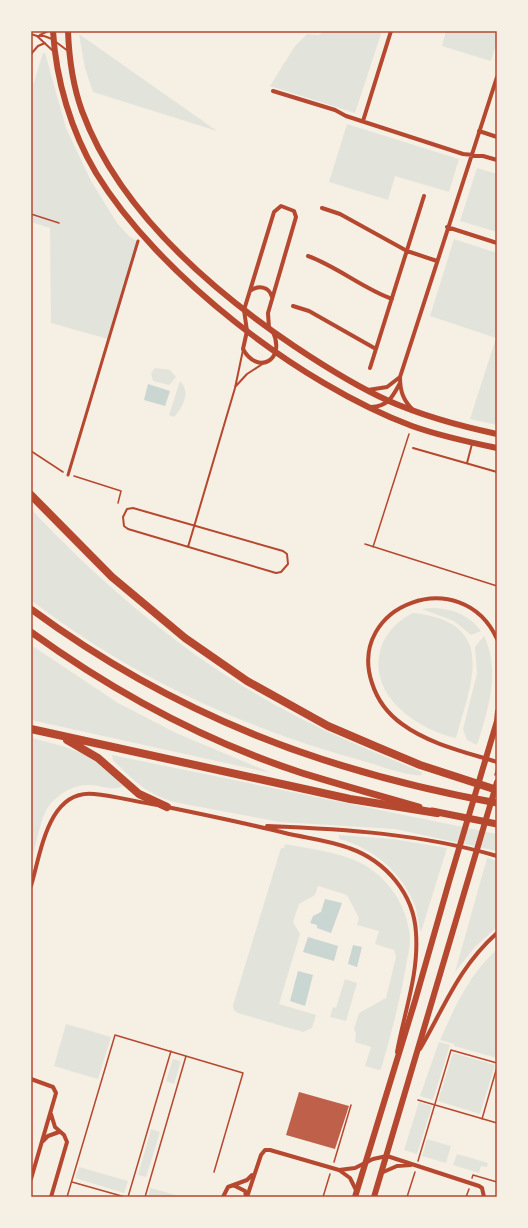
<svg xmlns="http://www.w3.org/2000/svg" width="528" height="1228" viewBox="0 0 528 1228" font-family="'Titillium Web',sans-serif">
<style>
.green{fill:#e2e4dc}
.water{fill:#c9d6d2}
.building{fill:#bf614a}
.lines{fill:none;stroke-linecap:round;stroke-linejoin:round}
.path{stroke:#b5482f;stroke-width:1.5}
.service{stroke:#b5482f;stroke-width:2}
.pedestrian{stroke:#b5482f;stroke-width:3}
.minor{stroke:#b5482f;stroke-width:4}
.secondary{stroke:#b5482f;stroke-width:6}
.trunk{stroke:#b5482f;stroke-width:7}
.motorway{stroke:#b5482f;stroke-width:8}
.neatline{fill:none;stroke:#b5482f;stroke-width:1.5}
</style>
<rect width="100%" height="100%" fill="#f6efe4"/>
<path class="green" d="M323 31H382L355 113 270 86 295 46 307 34 319 35Z
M446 31H497V41L491 61 442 46Z
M79 34 217 131 93 92 85 68Z
M43 53H45L66 128 91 181 117 223 129 236 138 242 108 339 51 323 50 228 31 222V91Z
M347 124 459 159 449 192 395 176 388 200 329 182Z
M477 168 497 174V232L460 221Z
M454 239 497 253V425L470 419 496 338 430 316Z
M155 368 170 370 176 377 169 385 153 381 151 373Z
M180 381C191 392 183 407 174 417L169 415Z
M31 509C107 590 195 664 294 715 336 737 379 754 422 772V775C411 777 379 766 367 762 247 730 129 676 31 600Z
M430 608C451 608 468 614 481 631L471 635 454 621 422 609Z
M413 613C498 622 472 681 456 738 416 729 364 693 382 645 388 630 399 620 413 613Z
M484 636C501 671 488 710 477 745L467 740 463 729 477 673 475 647Z
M31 645 118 703 176 733 271 773 31 720Z
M31 738C57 744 82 750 104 766 111 771 117 780 123 786 111 792 100 784 87 785 73 785 57 795 48 807 41 816 35 850 31 862Z
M112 755 497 834V851L395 829 280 822 174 802C146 794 133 780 113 760Z
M339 835 393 839 447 848 421 932C418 926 418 913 415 906 402 872 373 848 339 839Z
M285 844C310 849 339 852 361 863 387 877 404 901 409 930 412 941 408 954 406 966 400 1001 391 1035 381 1069L379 1070 365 1066 371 1047 355 1042 356 1033 354 1029 359 1013 386 998 396 957 394 950 375 944 379 931 357 925 359 918 347 895 318 886 315 895 299 904 293 922 300 934 279 1004 316 1015 312 1028 303 1032 238 1013 234 1010 233 1005 281 848H284Z
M487 858 497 861V927L475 947 455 972Z
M497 949V1058L454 1046V1044L440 1040C457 1003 467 978 497 949Z
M345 979 357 983 346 1021 330 1017 333 1007 336 1008Z
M66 1024 111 1037 98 1079 54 1066Z
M439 1042 450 1045 433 1100 420 1096Z
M453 1053 495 1065 480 1114 438 1101Z
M173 1059 181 1061 174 1084 166 1081Z
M419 1102 432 1106 417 1154 404 1150Z
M151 1129 160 1132 146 1177 138 1175Z
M427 1139 451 1146 446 1163 422 1156Z
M457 1154 488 1163 487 1167 481 1166 479 1173 453 1165Z
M79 1167 128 1181 124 1193 75 1178Z
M150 1188H151L182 1197H148Z"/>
<path class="water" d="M148 384 170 391 165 406 144 400Z
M325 899 342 903 331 933 317 928V925L310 923 313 916 321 912Z
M308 937 338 946 334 961 303 952Z
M353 945 362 947 357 967 348 964Z
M298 971 313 975 305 1006 290 1001Z"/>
<path class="building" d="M299 1092 349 1106 335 1149 286 1135Z"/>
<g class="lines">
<path class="path" d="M31 214 59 223
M31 451 63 472
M74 476 121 491 118 503
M365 544 497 586
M373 547 409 434
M495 775 497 768
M418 1100 497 1123
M482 1119 497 1067
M418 1161 451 1050 497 1063
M334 1162 351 1105
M472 1178 473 1175 497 1182
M72 1182 125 1197
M67 1197 115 1035 243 1073 214 1172
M128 1197 171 1051
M145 1197 186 1056
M323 1197 330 1174
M407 1197 415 1172
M466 1197 469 1189"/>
<path class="service" d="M31 34 37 36 52 50
M40 35 48 31
M37 36H44L52 39
M56 42 68 51
M31 54 38 46 45 43
M235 387 247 374 264 363
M413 448 497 472
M467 463 472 444
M133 508 283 551 287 554 288 564 281 572 276 573 128 529 124 526 123 517 127 509Z
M188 547 235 388 243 350"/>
<path class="pedestrian" d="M68 475 138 241"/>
<path class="minor" d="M273 91 335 110 346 116 463 154 483 156 497 160
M363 121 391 31
M479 131 497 137
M322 208 340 214 407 251 437 261
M447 227 497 243
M308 256C338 267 362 288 392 299
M250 291C258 285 269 286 272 297
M293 306 309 311 376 349
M269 328 268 313 296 217 294 211 281 206 274 212 244 310 247 331 243 349C257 375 286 361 273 332
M370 368 424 196
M368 390 387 387 400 377
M371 407C388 406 392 398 400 383
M413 410C403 400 400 391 400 377L497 77
M497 639C462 562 346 605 372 683 377 699 388 714 402 724 429 744 465 752 497 762
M496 722 497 711
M167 807C206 815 245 823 285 833 306 838 328 840 349 848 386 861 414 894 416 933 419 974 404 1013 397 1052
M267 826C345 829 422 834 497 856
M31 886C41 853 48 789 94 794 115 796 137 802 158 805
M420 1049C445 1006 458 968 497 933
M31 1079 53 1087 56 1093 31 1179
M43 1141 48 1136 59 1132
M339 1170 350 1178 356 1190
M381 1173 397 1166 411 1165
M235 1186 245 1191 246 1197
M51 1197 67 1142 64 1135 55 1127 51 1114
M223 1197 228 1187 247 1180 252 1175
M247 1197 261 1155 265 1150H270L339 1170 355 1168 373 1159 387 1156 479 1186 482 1188 484 1197"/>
<path class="secondary" d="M53 31C56 80 71 131 96 173 158 275 300 384 412 426 440 436 468 442 497 448
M68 31C69 58 73 86 82 111 118 209 210 289 294 346 324 366 355 386 389 401 423 416 460 426 497 434
M355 1197 415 1001 449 882 497 721
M374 1197 497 782"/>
<path class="trunk" d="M31 609C175 715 322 771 497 803
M31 632C114 692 204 741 302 773 341 785 380 796 419 807
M432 811 497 824"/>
<path class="motorway" d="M31 495 112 577 185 638 247 681 328 726 377 747 420 765 497 790
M31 729 350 799 437 813
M67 740 98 758 139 794 167 807"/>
</g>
<rect width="528" height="1228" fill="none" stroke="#f6efe4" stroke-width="64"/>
<rect x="32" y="32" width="464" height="1164" class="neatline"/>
</svg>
